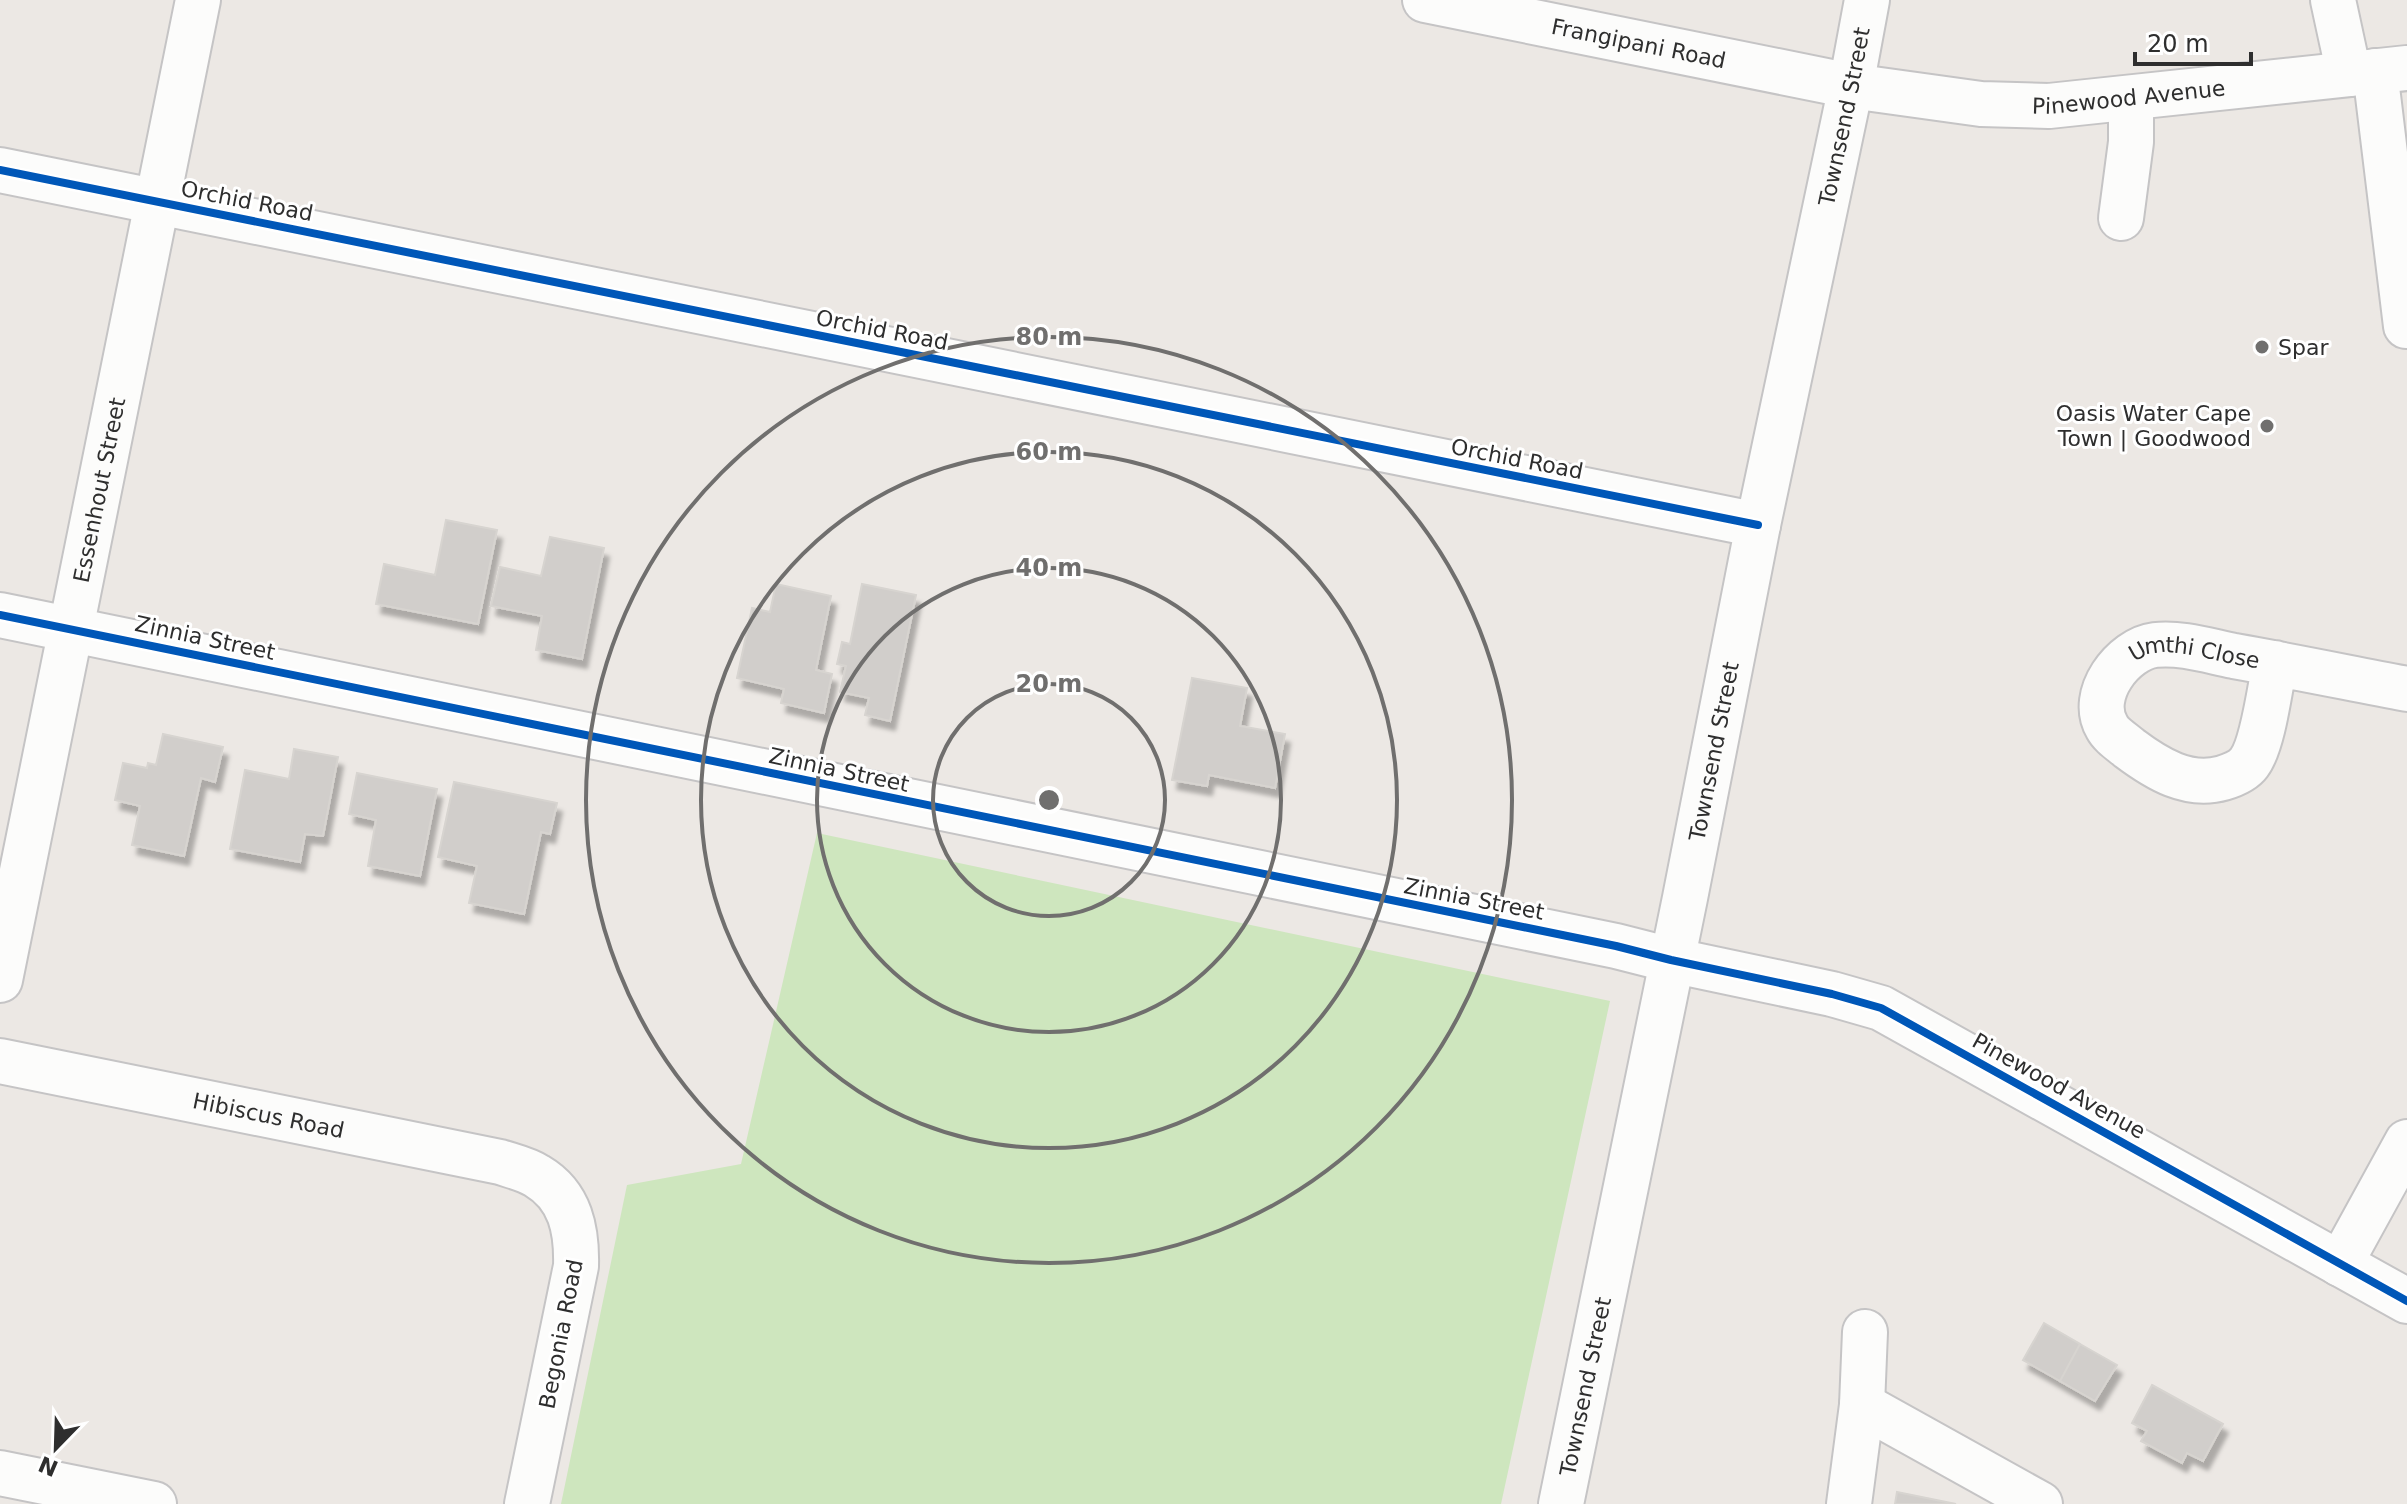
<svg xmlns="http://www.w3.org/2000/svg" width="2407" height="1504" viewBox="0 0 2407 1504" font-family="'DejaVu Sans',sans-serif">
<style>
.green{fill:#cee6be}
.building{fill:#d1cecb;stroke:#d7d4d0;stroke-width:2;filter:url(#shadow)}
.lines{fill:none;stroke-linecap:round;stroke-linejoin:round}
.minor-casing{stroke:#c5c4c5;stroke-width:48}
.minor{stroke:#fcfcfb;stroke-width:44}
.cycleway-casing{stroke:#fff;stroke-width:13}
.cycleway{stroke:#0057b8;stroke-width:8}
.ring{fill:none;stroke:#706f6e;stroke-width:4}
.poi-dot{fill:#706f6e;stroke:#fff;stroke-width:3}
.labels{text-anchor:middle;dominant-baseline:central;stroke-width:6;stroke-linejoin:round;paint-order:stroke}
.street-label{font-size:22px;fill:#2e2e2e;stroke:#fff}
.poi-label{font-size:22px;fill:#2e2e2e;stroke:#fff;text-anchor:start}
.centre{fill:#706f6e;stroke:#fff;stroke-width:4}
.ring-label{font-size:24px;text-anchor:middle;font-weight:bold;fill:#706f6e;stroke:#fff;stroke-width:6;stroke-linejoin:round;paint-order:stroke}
</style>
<defs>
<filter id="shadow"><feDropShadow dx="5" dy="9" stdDeviation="2" flood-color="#0004"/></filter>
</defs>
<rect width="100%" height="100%" fill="#ece8e4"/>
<path class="green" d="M817 833 1610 1001 1501 1504H561L627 1185 741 1164Z"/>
<path class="building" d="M446 520 497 530 478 624 376 604 384 564 435 575Z
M550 537 604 548 582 659 536 650 542 616 491 606 500 567 541 576Z
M776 584 831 596 816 670 832 674 824 713 781 703 784 689 737 678 752 608 770 612Z
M862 584 916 595 890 721 865 715 869 698 840 692 846 666 837 664 842 642 850 644Z
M1192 678 1247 688 1240 726 1285 734 1275 788 1209 775 1207 786 1172 780Z
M163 734 223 747 215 782 201 778 184 856 132 845 140 806 115 800 123 763 147 768 148 763 156 765Z
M294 749 338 757 323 836 305 834 300 862 230 849 245 770 289 779Z
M357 773 437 789 420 876 368 866 376 820 349 814Z
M454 782 557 803 550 834 541 832 524 914 469 903 477 866 438 857Z
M2044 1323 2080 1344 2060 1381 2023 1360Z
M2080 1344 2117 1365 2095 1401 2060 1381Z
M2152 1385 2223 1424 2203 1461 2187 1453 2182 1463 2141 1441 2147 1431 2132 1423Z
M1897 1492 1956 1504H1895Z"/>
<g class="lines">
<defs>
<g id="minor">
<path id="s1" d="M1425 0 1851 86 1981 104 2049 106 2407 68"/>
<path d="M2333 0 2349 74"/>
<path d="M2375 71 2406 326"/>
<path d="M0 170 1758 525"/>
<path d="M2121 218 2131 142V99"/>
<path d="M0 615 1616 946 1671 960 1832 994 1881 1008 2407 1301"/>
<path id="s2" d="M2275 663C2270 687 2263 745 2249 763 2243 771 2233 775 2223 778 2188 788 2157 769 2129 748 2122 742 2111 735 2107 727 2088 695 2123 649 2155 645 2181 642 2209 651 2234 656 2291 666 2349 678 2407 689"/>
<path id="s3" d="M0 980 198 0"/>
<path id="s4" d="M0 1061 500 1162C512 1166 526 1169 537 1176 571 1196 577 1231 576 1266L527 1504"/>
<path d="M2340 1264 2407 1142"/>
<path d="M1862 1405 2040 1504"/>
<path d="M0 1473 154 1504"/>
<path id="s5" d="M1561 1504 1685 898 1758 525 1851 86 1867 0"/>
<path d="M1849 1504 1862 1405 1865 1332"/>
</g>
</defs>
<use href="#minor" class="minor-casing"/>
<use href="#minor" class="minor"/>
<defs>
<path id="cycleway" d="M0 170 1758 525
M0 615 1616 946 1671 960 1832 994 1881 1008 2407 1301"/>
</defs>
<use href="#cycleway" class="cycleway-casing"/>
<use href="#cycleway" class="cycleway"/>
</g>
<g class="ring">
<circle cx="1049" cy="800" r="116"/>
<circle cx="1049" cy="800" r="232"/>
<circle cx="1049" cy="800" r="348"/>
<circle cx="1049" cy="800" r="463"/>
</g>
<g class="poi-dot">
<circle cx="2262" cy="347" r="8"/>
<circle cx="2267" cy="426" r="8"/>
</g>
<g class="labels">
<g class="street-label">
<text stroke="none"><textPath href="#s1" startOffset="218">Frangipani Road</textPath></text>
<text stroke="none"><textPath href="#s1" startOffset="714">Pinewood Avenue</textPath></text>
<text stroke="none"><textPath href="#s5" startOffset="1416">Townsend Street</textPath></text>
<text transform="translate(247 201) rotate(11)">Orchid Road</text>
<text transform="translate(882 330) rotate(11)">Orchid Road</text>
<text transform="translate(1517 459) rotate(11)">Orchid Road</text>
<text stroke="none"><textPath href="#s3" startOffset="500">Essenhout Street</textPath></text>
<text transform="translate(205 638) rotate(12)">Zinnia Street</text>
<text stroke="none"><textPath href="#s2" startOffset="416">Umthi Close</textPath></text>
<text stroke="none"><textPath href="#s5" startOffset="768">Townsend Street</textPath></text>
<text transform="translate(839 770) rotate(12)">Zinnia Street</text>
<text transform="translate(1474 899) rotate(11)">Zinnia Street</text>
<text transform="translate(2059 1086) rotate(29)">Pinewood Avenue</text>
<text stroke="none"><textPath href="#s4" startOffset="274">Hibiscus Road</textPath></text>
<text transform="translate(561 1334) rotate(-79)">Begonia Road</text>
<text stroke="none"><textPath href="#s5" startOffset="120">Townsend Street</textPath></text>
</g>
<g class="poi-label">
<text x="2278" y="347">Spar</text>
<text x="2251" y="413" text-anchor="end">Oasis Water Cape<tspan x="2251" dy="25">Town | Goodwood</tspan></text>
</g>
</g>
<circle cx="1049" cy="800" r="12" class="centre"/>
<g class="ring-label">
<text x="1049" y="345">80 m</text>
<text x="1049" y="460">60 m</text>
<text x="1049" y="576">40 m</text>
<text x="1049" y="692">20 m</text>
</g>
<g transform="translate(56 1448) rotate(203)" stroke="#ffffff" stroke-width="6" paint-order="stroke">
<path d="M0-6L14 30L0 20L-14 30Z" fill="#2e2e2e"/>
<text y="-12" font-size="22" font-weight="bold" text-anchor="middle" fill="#2e2e2e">N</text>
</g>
<path d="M2135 52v12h116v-12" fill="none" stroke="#2e2e2e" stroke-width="4"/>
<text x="2147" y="52" font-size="24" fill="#2e2e2e" stroke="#ffffff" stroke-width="6" paint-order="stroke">20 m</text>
</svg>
